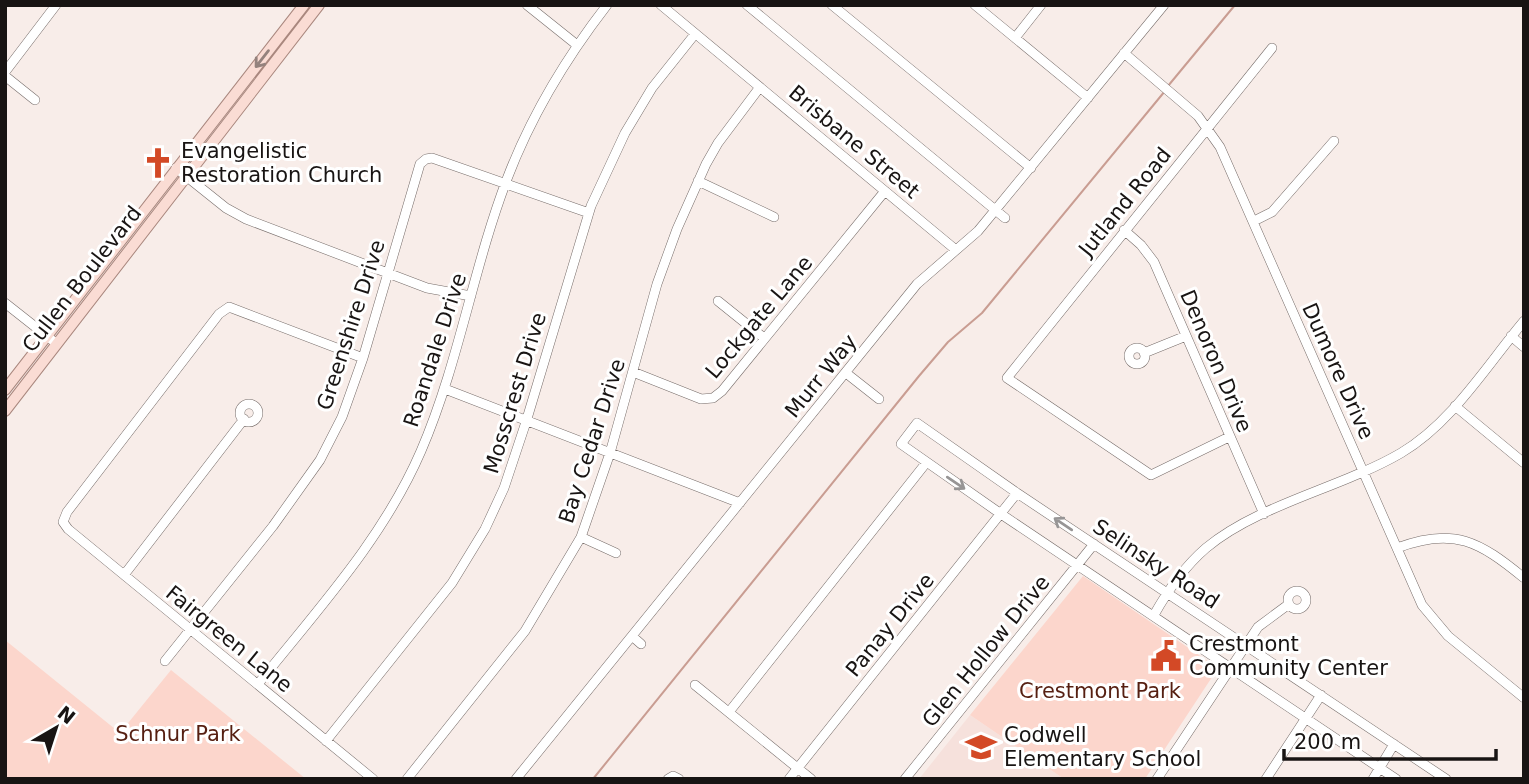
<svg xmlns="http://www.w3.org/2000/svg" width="1529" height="784" viewBox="0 0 1529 784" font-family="'DejaVu Sans',sans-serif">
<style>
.built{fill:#f6e1dc}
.green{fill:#fcd6cc}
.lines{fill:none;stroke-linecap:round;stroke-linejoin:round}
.stream{stroke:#c99d92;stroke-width:2}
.minor-casing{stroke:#766c69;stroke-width:10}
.major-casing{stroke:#a9877e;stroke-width:12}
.minor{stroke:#fff;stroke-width:9}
.major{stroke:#fadcd4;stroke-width:10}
.oneway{stroke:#94827d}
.oneway2{stroke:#979595}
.labels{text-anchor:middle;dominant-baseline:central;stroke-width:6;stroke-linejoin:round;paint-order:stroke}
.street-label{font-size:21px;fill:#181413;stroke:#fff}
.poi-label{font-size:21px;fill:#181413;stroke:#fff;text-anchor:start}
.park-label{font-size:21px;fill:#561f11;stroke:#fff}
</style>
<rect width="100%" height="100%" fill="#f8ede9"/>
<path class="built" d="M970 715 1064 779H919Z"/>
<path class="green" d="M1083 576 1218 668 1145 779H1064L970 715Z
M5 640 120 733 171 670 306 779H5Z"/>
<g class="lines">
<path class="stream" d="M1168 86 1235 5
M593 779 919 376 948 342 982 313 1165 91"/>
<defs>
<path id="minor" d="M527 5 577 45
M661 5 956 250
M747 5 1005 218
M832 5 1031 168
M975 5 1088 98
M1015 38 1041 5
M1124 53 1198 116 1220 147 1422 605 1448 636 1524 698
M5 72 56 5
M5 76 35 100
M176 168 226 208 246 219 427 288 471 296
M698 181 774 217
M1254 221 1272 212 1334 141
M1124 230 1141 245 1154 262 1264 514
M718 301 764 338
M5 303 57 344
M1511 336 1524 347
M1129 356a8 8 0 1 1 16 0a8 8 0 1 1-16 0Z
M1144 353 1186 336
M363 358 229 307 219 314 67 512 63 522 68 529 373 779
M633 372 701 399 713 398 722 391 885 191
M846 373 879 399
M445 389 740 503
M240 413a9 9 0 1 1 18 0a9 9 0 1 1-18 0Z
M1455 406 1524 463
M1229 437 1151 475 1007 378 1272 48
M581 537 616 553
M1397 548C1454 526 1480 542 1524 578
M124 575 244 419
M1288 600a9 9 0 1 1 18 0a9 9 0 1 1-18 0Z
M1154 615C1168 590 1184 567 1206 548 1259 504 1341 488 1401 453 1452 423 1487 365 1524 321
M632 636 641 644
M165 661 273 526 320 460 342 417 363 358 420 164 426 159 432 158 589 213
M258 684C317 610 383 539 421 451 459 363 473 268 507 179 531 116 566 58 607 5
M695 685 811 779
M729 712 926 463
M326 741 452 583 485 529 504 488 526 422 591 206 625 133 652 88 695 34
M407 779 525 631 581 537 610 453 657 284 677 229 706 164 718 143 760 87
M516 779 917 284 978 231 1164 5
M668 779 673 776 679 779
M789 779 1017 493
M905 779 1094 544
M1157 779 1258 627 1289 604
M1266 779 1321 695
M1373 779 1394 744
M1396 779 1001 514 901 444 917 423 1017 493 1446 779"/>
<path id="major" d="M5 390 304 5
M5 411 319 5"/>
</defs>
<use href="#minor" class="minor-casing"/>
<use href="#major" class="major-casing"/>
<use href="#minor" class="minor"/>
<use href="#major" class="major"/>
</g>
<defs><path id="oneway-shaft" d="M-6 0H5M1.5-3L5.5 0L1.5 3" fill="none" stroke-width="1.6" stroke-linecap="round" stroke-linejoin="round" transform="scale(1.75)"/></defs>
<use class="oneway" href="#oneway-shaft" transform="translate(262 59) rotate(128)"/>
<g class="oneway2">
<use href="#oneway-shaft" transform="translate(956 483) rotate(34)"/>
<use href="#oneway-shaft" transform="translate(1063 524) rotate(-146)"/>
</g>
<defs>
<symbol id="church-bare" viewBox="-9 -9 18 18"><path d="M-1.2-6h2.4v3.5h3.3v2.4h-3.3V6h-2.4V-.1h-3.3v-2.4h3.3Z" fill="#d34926" stroke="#fff" stroke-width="2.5" paint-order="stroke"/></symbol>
<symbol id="civic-bare" viewBox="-9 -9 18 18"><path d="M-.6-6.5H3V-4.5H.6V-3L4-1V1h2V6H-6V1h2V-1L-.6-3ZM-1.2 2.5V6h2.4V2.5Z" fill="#d34926" stroke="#fff" stroke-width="2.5" paint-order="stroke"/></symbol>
<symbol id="school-bare" viewBox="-9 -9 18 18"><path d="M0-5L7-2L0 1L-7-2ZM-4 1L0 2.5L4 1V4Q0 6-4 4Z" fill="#d34926" stroke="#fff" stroke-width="2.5" paint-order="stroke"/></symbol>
</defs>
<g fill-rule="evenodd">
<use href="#church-bare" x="136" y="141" width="44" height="44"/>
<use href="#civic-bare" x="1144" y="634" width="44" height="44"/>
<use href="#school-bare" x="959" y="725" width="44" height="44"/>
</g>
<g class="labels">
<g class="street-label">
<text transform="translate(854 142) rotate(40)">Brisbane Street</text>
<text transform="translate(1125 202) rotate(-51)">Jutland Road</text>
<text transform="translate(82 279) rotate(-52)">Cullen Boulevard</text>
<text transform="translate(759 317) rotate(-50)">Lockgate Lane</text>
<text transform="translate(351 325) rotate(-72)">Greenshire Drive</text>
<text transform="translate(435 350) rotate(-72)">Roandale Drive</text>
<text transform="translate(1216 361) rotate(67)">Denoron Drive</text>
<text transform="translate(1338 371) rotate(66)">Dumore Drive</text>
<text transform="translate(821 376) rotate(-51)">Murr Way</text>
<text transform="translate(515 393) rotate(-73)">Mosscrest Drive</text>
<text transform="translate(592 441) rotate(-72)">Bay Cedar Drive</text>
<text transform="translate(1156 564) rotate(33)">Selinsky Road</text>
<text transform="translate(890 625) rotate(-51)">Panay Drive</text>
<text transform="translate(229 639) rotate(39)">Fairgreen Lane</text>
<text transform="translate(986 651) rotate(-51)">Glen Hollow Drive</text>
</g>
<g class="poi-label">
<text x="181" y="151">Evangelistic<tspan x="181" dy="24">Restoration Church</tspan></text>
<text x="1189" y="644">Crestmont<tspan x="1189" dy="24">Community Center</tspan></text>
<text x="1004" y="735">Codwell<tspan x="1004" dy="24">Elementary School</tspan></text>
</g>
<g class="park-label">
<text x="1100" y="691">Crestmont Park</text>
<text x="178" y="734">Schnur Park</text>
</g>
</g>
<rect width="1529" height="784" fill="none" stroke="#181413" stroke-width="14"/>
<g transform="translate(56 728) rotate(39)" stroke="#ffffff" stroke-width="5" paint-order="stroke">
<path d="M0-5L12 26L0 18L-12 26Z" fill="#181413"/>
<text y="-10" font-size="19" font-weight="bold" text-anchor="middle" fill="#181413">N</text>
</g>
<path d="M1284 749v10h212v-10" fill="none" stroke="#181413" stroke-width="3.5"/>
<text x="1294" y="749" font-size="21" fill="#181413" stroke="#ffffff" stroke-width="5" paint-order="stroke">200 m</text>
</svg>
